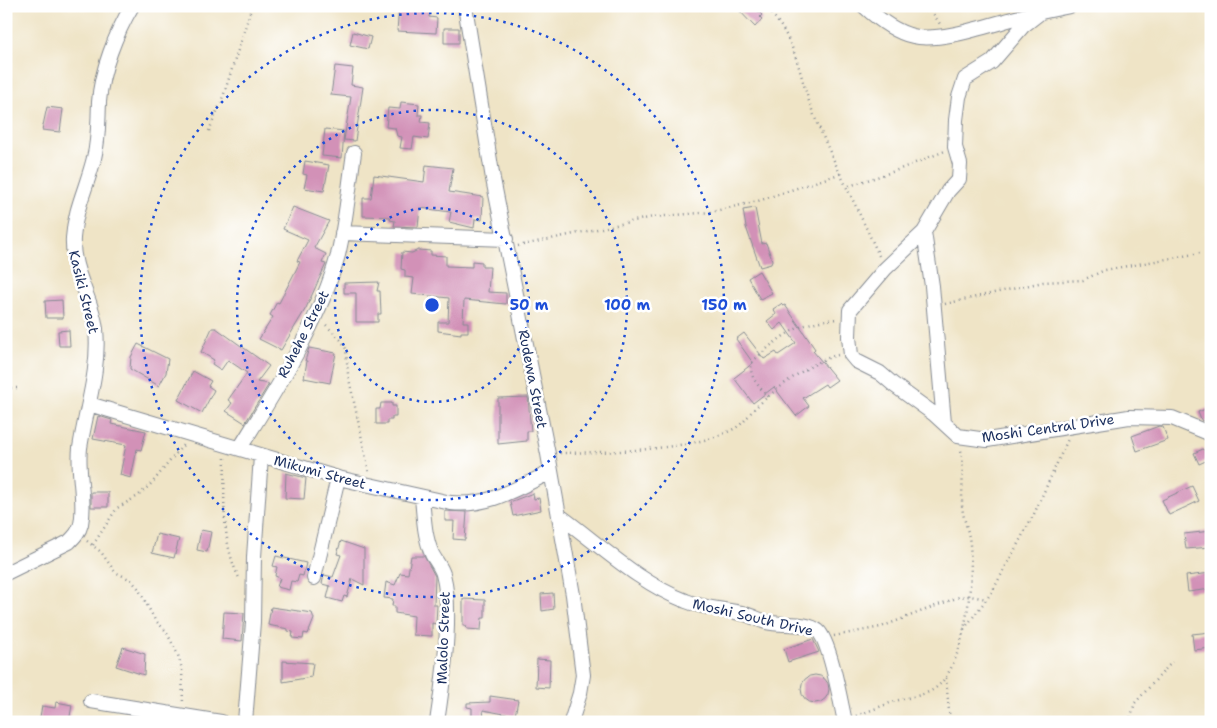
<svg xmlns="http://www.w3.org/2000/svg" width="1217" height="728" viewBox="0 0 1217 728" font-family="'Shantell Sans',sans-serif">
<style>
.building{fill:#d291b7}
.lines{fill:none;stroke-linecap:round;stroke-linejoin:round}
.street-casing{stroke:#858a92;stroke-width:16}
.path{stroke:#858a92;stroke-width:2.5;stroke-dasharray:1 4;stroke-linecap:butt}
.street{stroke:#fff;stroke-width:14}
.ring{fill:none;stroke:#1d4ed8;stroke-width:2.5;stroke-dasharray:2.5 5}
.labels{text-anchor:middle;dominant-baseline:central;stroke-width:5;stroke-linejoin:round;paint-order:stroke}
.street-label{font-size:14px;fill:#1b2f5e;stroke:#fff}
.centre{fill:#1d4ed8;stroke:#fff;stroke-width:2.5}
.ring-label{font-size:15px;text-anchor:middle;font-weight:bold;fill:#1d4ed8;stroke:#fff;stroke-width:5;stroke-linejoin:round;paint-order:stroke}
</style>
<rect width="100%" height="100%" fill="#fff"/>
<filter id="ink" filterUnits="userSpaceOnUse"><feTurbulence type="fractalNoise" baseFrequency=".02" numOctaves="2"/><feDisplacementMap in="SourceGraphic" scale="10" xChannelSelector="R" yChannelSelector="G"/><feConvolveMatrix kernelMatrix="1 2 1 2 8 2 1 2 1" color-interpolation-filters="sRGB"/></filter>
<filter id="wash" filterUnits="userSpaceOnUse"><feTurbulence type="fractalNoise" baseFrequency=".0096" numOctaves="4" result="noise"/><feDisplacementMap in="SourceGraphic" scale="20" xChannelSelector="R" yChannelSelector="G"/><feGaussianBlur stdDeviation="1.12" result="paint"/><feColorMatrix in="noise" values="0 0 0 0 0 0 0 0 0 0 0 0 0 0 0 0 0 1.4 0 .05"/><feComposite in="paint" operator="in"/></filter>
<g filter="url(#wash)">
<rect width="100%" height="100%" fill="#efe4c6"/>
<g id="blocks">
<path class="building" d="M399 6H430L429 17 437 18 436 33 397 31Z
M735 6H753L762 15 760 17 762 19 755 27Z
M444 28H459V43H444Z
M353 32 371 37 368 49 350 45Z
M335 66 353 68 351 85 363 87 355 141 344 140 351 97 331 95Z
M401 102 419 104 418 115H422L421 122 430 123 428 139 414 137 412 149 400 148 402 137 397 136 395 128 386 127 388 108 400 109Z
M47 107 63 109 60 132 42 130Z
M325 129 344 131 342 158 322 156Z
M305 161 329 165 324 191 304 188 307 175 303 174Z
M426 165 453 168 449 192 483 197 482 220 475 219 474 228 449 222 451 212 420 208 418 227 394 226 395 221 390 220 391 217 363 216V198H371L374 175 424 182Z
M293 207 329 221 314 248 326 254 322 263 326 264 306 308 281 350 259 339 273 317 270 315 277 302 279 303 296 270 300 262 297 261 308 240 283 229Z
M755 208 762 244 766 243 772 260 771 264 760 267 746 227 743 210Z
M418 250 431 251V255L446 256V266L472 267V261L482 262V267H490L488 292 506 293V304L464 300 463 322H468V332H461V334L438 331V322H448L449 298 412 294 414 278 405 277V270L401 269 402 252 412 253Z
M759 271 772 293 760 299 748 278Z
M379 282 377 291H380L381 314H378V322H356V293H344V283Z
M62 300 63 318H46L45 301Z
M781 304 783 306 785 305 815 349 813 351 837 380 827 387 825 384 803 398 809 406 796 416 774 387 753 403 734 378 753 363 736 339 744 333 764 359 776 352 778 355 796 343 782 323 774 330 767 321 776 314 773 309Z
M212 328H216L269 366 257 382 269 384 245 423 226 411 232 403 228 400 247 373 228 360 221 370 212 364 214 360 201 352Z
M69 330 70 346H59L58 331Z
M138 344 168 359 166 373 159 386 130 369 131 357Z
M309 348 336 353 330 383 304 378 307 361H305Z
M193 371 211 381 208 386 214 390 202 413 178 400Z
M528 397 531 431H527V441L498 444V398Z
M381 403H392V406H396V417H392V420H387V424H376V409H380Z
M1211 407V424L1201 420 1198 412Z
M98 416 112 420 111 424 146 431 141 450 137 449 131 478 120 475 126 445 93 439Z
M1159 426 1163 427 1168 440 1137 451 1132 436Z
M1203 449 1210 459 1199 464 1194 453Z
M286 473 306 478 304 499 285 498Z
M1192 486 1199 501 1169 515 1162 500Z
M91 492H108V507H91Z
M533 493 534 499 539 498 541 510 513 516 510 502Z
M445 511 467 512 465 540 453 539 454 521H445Z
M201 530 211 532 207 552 197 550Z
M1211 531V547L1186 549 1184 534Z
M157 534 179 539 174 558 152 553Z
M341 541 364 549V585L352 579 347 597 344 596 342 602 327 598 330 586 322 584 324 575 333 577 341 555 337 554Z
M276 556 306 563 303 576 299 575 297 582 291 581 289 590 277 587 280 578 275 576 277 567 273 566Z
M411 556H424L435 576 434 605H437L436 624 432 623V636L413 635 414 616 395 613V606H392L393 599 384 598 386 582 395 585 400 573 408 574Z
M1211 573V589L1188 592 1186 576Z
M553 593 554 609 542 611 541 594Z
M463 599 485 600V618H482L481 630 467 629 466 626H463Z
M271 607 312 613 314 619 308 634 304 633 303 639 292 638 293 632 288 631V629L268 625Z
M224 612 244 613 242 641 222 639Z
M1211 632V648L1194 650 1192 634Z
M813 639 819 652 788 662 784 649Z
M123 647 145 654 144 675 116 666Z
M537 659 550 660 549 688 536 687Z
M283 661 313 663 311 677 283 682Z
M801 689a14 14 0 1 1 28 0a14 14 0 1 1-28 0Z
M490 696 518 700 515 716 483 710 484 718 472 719V708L467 707V703L490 702Z
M56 702 72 705 69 722H39L42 706 55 708Z"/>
</g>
</g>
<g filter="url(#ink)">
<use href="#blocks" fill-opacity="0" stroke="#858a92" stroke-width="1"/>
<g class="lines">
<defs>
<path id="street" d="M465 6 493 179 548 454 573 595 583 675 580 693 571 722
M864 6C877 18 895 32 913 36 944 44 1006 18 1041 12
M1070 6 1041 12 1023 26 992 62 965 79 959 97 956 120 955 147 960 164 959 179 948 191 924 232 885 269 850 310 849 337 851 355 856 361 880 373 894 385 934 414 958 436 987 440 1129 417 1172 418 1211 434
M924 232 932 286 944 423
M342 233 506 239
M89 404 338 478 451 503C489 507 517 488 551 472
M240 448C277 388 319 324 338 255 346 222 349 186 354 153
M422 498C424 516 424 536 432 554 435 560 441 567 443 574 453 611 443 683 437 722
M560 516C600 545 639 583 686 601 705 609 725 609 745 614 752 616 759 620 766 622 781 626 807 621 818 631 830 641 841 704 845 722
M6 573 69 542C75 536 79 532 81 524 86 499 77 473 80 448 86 408 100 370 96 329 92 297 71 271 73 238 75 208 87 187 94 158 99 139 98 122 99 102 101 71 116 33 132 6
M314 578 338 478
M91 701 221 722
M245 722 253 622 254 557 261 456"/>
</defs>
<use href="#street" class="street-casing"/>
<path class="path" d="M765 6C801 45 797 75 816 120 835 166 859 211 880 258
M928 6 940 24
M209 131 224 94 252 6
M849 186 895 171 945 151
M518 246 653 217 711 212 758 201 842 173
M945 304 1043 282 1083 280 1105 270 1200 253
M326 325 342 341 346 349 348 374 369 472
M6 388H19
M768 397C760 387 746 375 753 361 781 336 799 321 838 319
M560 453C606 452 699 451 737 427 744 423 749 414 755 408 776 389 811 361 838 355
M225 458C224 499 221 543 240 580
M87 541 101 552 115 572 131 580 138 588 155 620 166 631 178 655 182 669 183 704
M93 545 117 508 138 496 152 483 183 445
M964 629 992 592 1034 514 1068 439
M834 636 881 627 959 597 970 596 987 599
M946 678 950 722
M856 716C869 711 882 706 895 701 909 697 927 696 938 686 967 660 975 573 969 537 967 526 962 515 962 503 962 485 964 468 961 450
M1129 722 1135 703 1172 662"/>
<use href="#street" class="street"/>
</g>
</g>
<g class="ring">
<circle cx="432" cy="305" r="97"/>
<circle cx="432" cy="305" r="195"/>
<circle cx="432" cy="305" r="292"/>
</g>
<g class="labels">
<g class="street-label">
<text transform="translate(84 292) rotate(76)">Kasiki Street</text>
<text transform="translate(303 334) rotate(-63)">Ruhehe Street</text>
<text transform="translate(533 379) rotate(79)">Rudewa Street</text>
<text transform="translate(1048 428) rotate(-8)">Moshi Central Drive</text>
<text transform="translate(320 472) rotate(15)">Mikumi Street</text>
<text transform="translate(753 617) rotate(13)">Moshi South Drive</text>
<text transform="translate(443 638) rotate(-88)">Malolo Street</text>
</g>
</g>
<circle cx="432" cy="305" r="8" class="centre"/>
<g class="ring-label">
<text x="529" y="310">50 m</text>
<text x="627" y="310">100 m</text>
<text x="724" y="310">150 m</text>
</g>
<rect width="1217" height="728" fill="none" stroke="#fff" stroke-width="25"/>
</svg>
